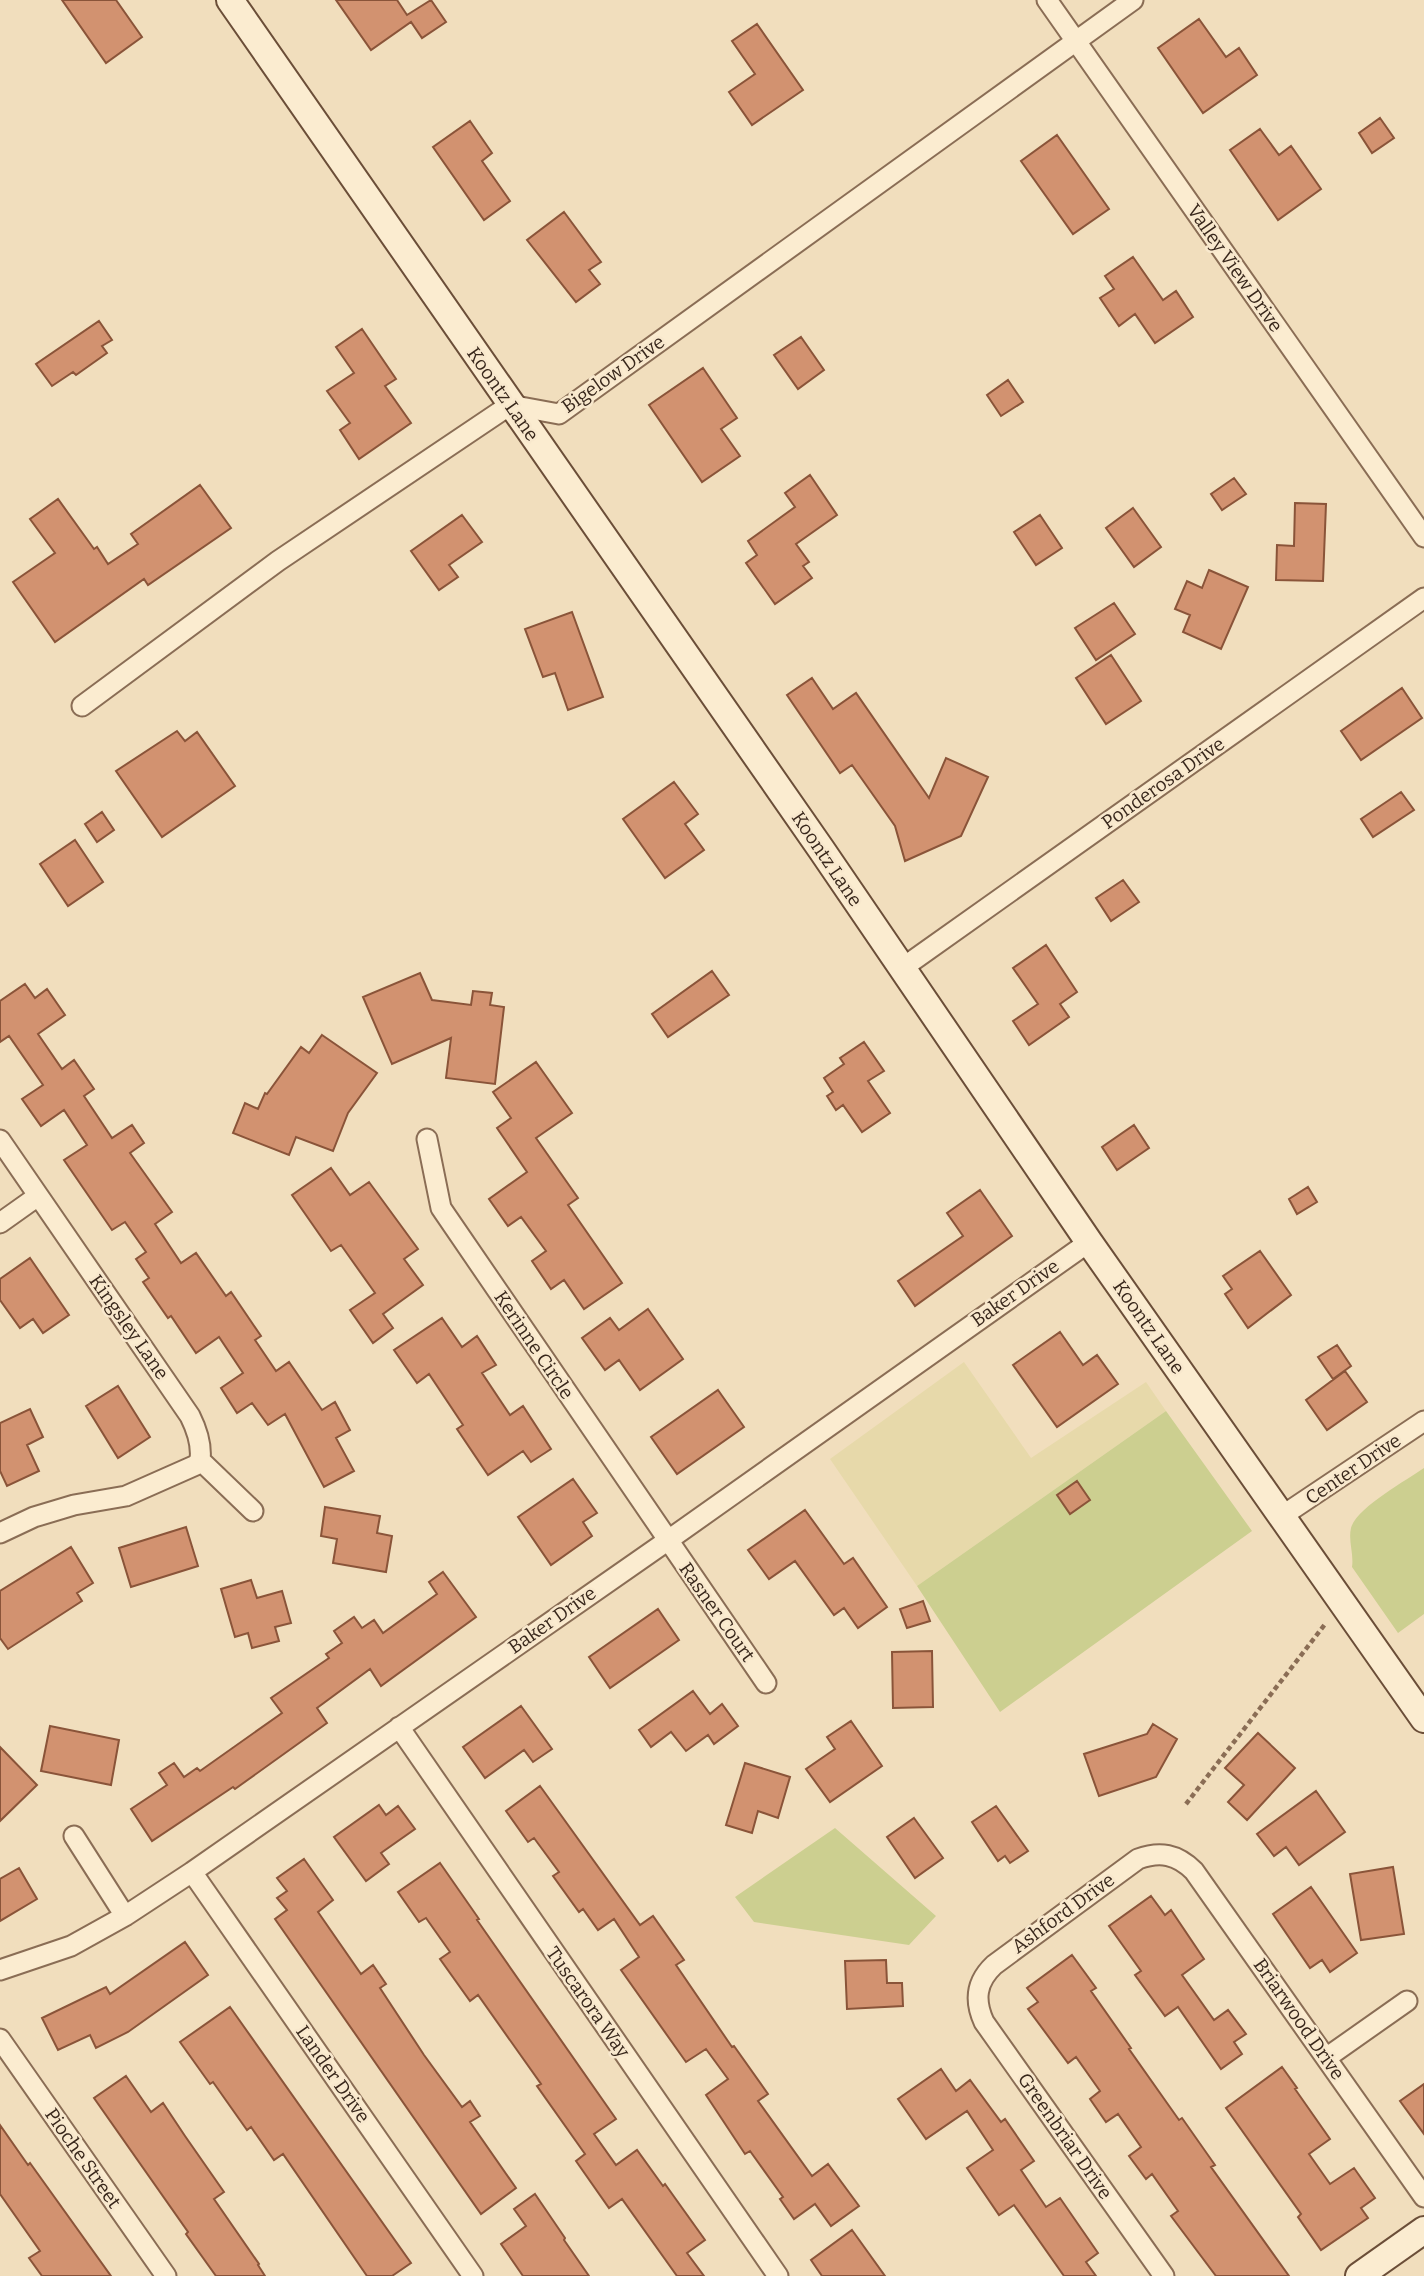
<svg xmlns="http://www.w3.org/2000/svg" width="1424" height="2276" viewBox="0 0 1424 2276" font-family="Bitter,serif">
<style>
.farmland{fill:#e7d9aa}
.green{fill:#cccf90}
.building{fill:#d29270;stroke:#8a5439;stroke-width:2}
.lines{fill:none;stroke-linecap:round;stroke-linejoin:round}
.street-casing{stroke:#8a6d55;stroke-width:23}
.secondary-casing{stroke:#6b4e38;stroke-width:30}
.path{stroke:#8a6d55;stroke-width:4.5;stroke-dasharray:5 3.5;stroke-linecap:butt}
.street{stroke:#fbecd0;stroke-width:19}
.secondary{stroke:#fbecd0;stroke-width:26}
.labels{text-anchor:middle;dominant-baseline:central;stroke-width:5;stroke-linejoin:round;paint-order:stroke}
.street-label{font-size:19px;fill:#38271b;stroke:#f8e8cd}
</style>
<rect width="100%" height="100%" fill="#f1debd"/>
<path class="farmland" d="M964 1362 1031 1458 1146 1382 1166 1411 917 1586 830 1459Z"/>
<path class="green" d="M1166 1411 1252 1531 1000 1712 917 1586Z
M1424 1468V1614L1398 1633 1352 1567C1354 1554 1348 1541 1351 1528 1356 1508 1407 1480 1424 1468Z
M835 1828 936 1916 909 1945 754 1922 735 1897Z"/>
<path class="building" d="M62 0H116L142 37 106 63Z
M336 0H397L407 15 431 0 446 22 422 38 411 22 371 50Z
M1199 19 1226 57 1239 48 1257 75 1203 113 1158 48Z
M757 24 803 90 752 125 729 92 755 74 732 41Z
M1380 118 1394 138 1372 153 1359 133Z
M470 121 492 153 482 161 510 201 484 220 433 147Z
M1260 129 1279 155 1291 146 1321 189 1278 220 1230 150Z
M1057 135 1109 209 1073 234 1021 161Z
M564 212 601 262 589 270 600 284 576 302 527 240Z
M1133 257 1163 300 1176 291 1193 317 1155 343 1135 314 1119 326 1100 298 1114 289 1105 276Z
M99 321 112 340 102 346 107 353 76 375 73 372 52 386 36 364Z
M362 329 396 379 385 386 411 423 359 459 340 430 350 423 327 391 354 373 336 347Z
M801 337 824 370 798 389 774 355Z
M703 368 737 418 721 429 740 456 702 482 649 405Z
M1008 380 1023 402 1001 416 987 395Z
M810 475 837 515 796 544 809 562 803 566 812 578 775 604 746 563 757 555 748 541 795 507 785 493Z
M1234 478 1246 494 1222 510 1211 494Z
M200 485 231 528 148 585 144 579 55 642 13 582 55 553 30 519 58 499 94 549 97 547 108 564 138 544 131 534Z
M1295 503 1326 504 1323 581 1276 580 1277 545 1294 546Z
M1133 508 1161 547 1134 567 1106 528Z
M462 515 482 542 449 565 458 577 439 590 411 551Z
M1040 515 1062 548 1036 565 1014 532Z
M1209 570 1248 587 1221 649 1183 632 1190 615 1175 609 1187 581 1202 588Z
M1114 603 1135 634 1096 660 1075 628Z
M572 612 603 697 568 710 555 673 543 677 525 629Z
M1111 655 1141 701 1106 724 1076 678Z
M812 678 833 709 856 693 929 798 946 758 988 777 961 836 905 861 895 826 852 765 840 773 787 695Z
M1402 688 1422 718 1361 760 1341 731Z
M177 731 185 741 197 732 235 786 162 837 116 771Z
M674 782 698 814 685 824 704 850 665 878 623 819Z
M1401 792 1414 810 1373 837 1361 819Z
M102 812 114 830 97 842 85 824Z
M75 840 103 882 68 906 40 864Z
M1123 880 1139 902 1111 921 1096 898Z
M1046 945 1077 992 1060 1004 1069 1017 1029 1045 1013 1021 1038 1004 1013 968Z
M712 971 729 995 668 1037 652 1014Z
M420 973 432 1000 471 1005 473 991 492 993 490 1005 504 1007 495 1084 446 1078 451 1038 392 1064 363 997Z
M25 984 35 998 47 989 65 1015 38 1034 62 1069 74 1060 94 1089 84 1096 112 1138 132 1125 144 1143 130 1153 172 1212 155 1224 181 1263 196 1253 226 1296 231 1292 261 1336 255 1340 276 1371 289 1362 322 1410 335 1402 350 1430 336 1438 354 1471 324 1487 285 1414 268 1425 252 1403 237 1413 221 1388 243 1373 219 1337 196 1353 171 1316 168 1318 143 1282 149 1278 136 1259 146 1252 125 1222 112 1230 64 1160 87 1145 64 1110 41 1126 22 1099 43 1085 9 1036 0 1042V1001Z
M322 1035 377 1073 348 1113 333 1151 296 1137 289 1155 233 1133 245 1103 258 1109 265 1093 267 1094 301 1047 309 1053Z
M864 1042 884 1071 868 1081 890 1113 862 1132 843 1105 836 1110 827 1096 833 1092 824 1078 844 1064 840 1058Z
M536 1062 572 1113 536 1138 578 1198 568 1205 622 1283 584 1309 564 1280 551 1289 532 1261 546 1251 521 1217 508 1226 489 1199 527 1172 497 1128 511 1118 493 1092Z
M1134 1125 1149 1148 1117 1170 1102 1147Z
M331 1168 350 1195 369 1182 418 1249 404 1259 423 1285 383 1314 393 1328 373 1343 350 1310 375 1293 341 1245 331 1251 292 1195Z
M1308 1187 1317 1202 1297 1214 1289 1199Z
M980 1190 1012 1236 915 1306 898 1281 963 1236 947 1213Z
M1260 1251 1291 1295 1248 1328 1225 1294 1232 1289 1223 1276Z
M30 1258 69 1315 43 1333 33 1319 20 1328 0 1300V1279Z
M648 1309 683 1359 640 1390 619 1360 605 1370 582 1338 610 1318 619 1330Z
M442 1318 462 1347 477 1336 496 1365 482 1373 510 1415 523 1406 551 1449 531 1462 523 1451 488 1475 457 1429 463 1425 429 1374 417 1383 394 1350Z
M1060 1332 1083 1365 1097 1355 1118 1384 1057 1427 1013 1365Z
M1337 1345 1351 1366 1333 1379 1318 1357Z
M1345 1371 1367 1402 1327 1430 1306 1400Z
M118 1386 150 1437 118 1458 86 1406Z
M718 1390 744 1427 677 1474 651 1437Z
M30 1409 43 1437 27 1445 39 1471 7 1486 0 1471V1423Z
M573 1479 597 1513 583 1522 592 1536 551 1565 518 1517Z
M1077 1481 1090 1500 1070 1514 1057 1495Z
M325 1507 380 1516 377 1533 392 1536 386 1572 333 1563 337 1539 321 1536Z
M805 1510 844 1564 853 1558 887 1607 858 1628 844 1608 834 1615 795 1561 769 1579 748 1550Z
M186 1527 198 1566 131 1587 119 1548Z
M71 1547 93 1583 77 1593 82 1601 8 1649 0 1638V1591Z
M443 1572 476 1617 381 1686 370 1669 317 1708 327 1723 235 1789 233 1787 152 1841 131 1809 167 1785 159 1773 174 1763 184 1777 197 1768 200 1771 282 1713 271 1698 329 1658 326 1654 342 1643 334 1631 354 1617 362 1628 374 1620 383 1633 437 1594 429 1582Z
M251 1580 257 1598 282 1591 291 1623 275 1627 279 1641 252 1648 248 1633 235 1637 221 1589Z
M923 1601 930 1621 907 1628 900 1609Z
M658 1609 679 1640 610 1688 589 1657Z
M932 1651 933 1707 893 1708 892 1652Z
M693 1691 710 1714 722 1704 738 1726 714 1744 708 1735 686 1751 671 1732 651 1747 639 1730Z
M521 1706 552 1749 533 1762 524 1750 485 1778 463 1747Z
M851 1721 882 1766 830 1802 806 1769 835 1749 827 1737Z
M1153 1724 1177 1739 1156 1777 1099 1796 1084 1754 1147 1734Z
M50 1726 119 1740 111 1785 41 1771Z
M1258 1733 1295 1768 1247 1820 1228 1802 1244 1785 1225 1768Z
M0 1747 37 1785 0 1821Z
M745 1763 790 1777 778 1818 758 1811 752 1833 726 1825Z
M540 1786 640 1925 653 1916 684 1960 676 1965 732 2047 734 2046 768 2094 758 2101 812 2176 828 2164 859 2206 831 2226 815 2204 794 2219 780 2199 783 2197 750 2151 745 2154 706 2095 728 2079 706 2049 686 2062 621 1970 639 1957 614 1919 598 1930 583 1909 579 1912 553 1876 559 1872 534 1838 528 1842 506 1811Z
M1316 1791 1345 1832 1299 1865 1286 1847 1274 1856 1257 1834Z
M379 1805 386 1815 398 1806 415 1829 381 1853 389 1864 366 1881 334 1837Z
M996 1806 1028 1851 1010 1863 1005 1856 998 1861 972 1822Z
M914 1818 943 1858 915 1878 887 1837Z
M304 1859 333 1900 318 1912 361 1974 373 1965 386 1984 380 1988 424 2055 462 2107 470 2101 480 2116 470 2122 516 2188 481 2214 275 1919 287 1910 277 1898 287 1891 277 1878Z
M440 1863 479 1919 477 1920 616 2119 594 2134 616 2165 637 2150 663 2186 665 2184 705 2240 687 2253 704 2276H677L622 2199 609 2208 576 2161 585 2154 537 2086 541 2084 478 1995 470 2001 440 1959 450 1952 426 1918 419 1922 398 1892Z
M1393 1867 1404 1934 1361 1940 1350 1874Z
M19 1868 37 1899 0 1921V1879Z
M1311 1887 1357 1953 1330 1972 1322 1960 1310 1968 1273 1914Z
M1151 1896 1165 1915 1171 1910 1204 1959 1182 1975 1214 2020 1228 2010 1246 2034 1234 2042 1242 2054 1221 2069 1178 2007 1165 2016 1135 1975 1141 1971 1109 1926Z
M185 1942 208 1975 128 2032 96 2048 90 2035 58 2050 42 2018 106 1987 110 1994Z
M1072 1955 1096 1988 1091 1991 1131 2048 1129 2049 1179 2120 1182 2118 1215 2165 1211 2167 1289 2276H1216L1171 2216 1178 2211 1152 2174 1146 2179 1129 2156 1141 2147 1118 2114 1106 2122 1090 2099 1100 2091 1076 2057 1068 2063 1028 2009 1038 2002 1027 1988Z
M886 1960 887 1983H902L903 2006 847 2009 845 1961Z
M230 2007 411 2263 392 2276H367L283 2154 274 2160 251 2127 247 2130 213 2082 210 2084 180 2042Z
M1282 2067 1297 2088 1295 2089 1330 2139 1309 2154 1330 2184 1354 2168 1375 2198 1361 2208 1368 2218 1321 2250 1298 2217 1301 2214 1226 2108Z
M941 2069 956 2091 970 2080 1001 2122 1005 2119 1034 2161 1021 2170 1046 2207 1060 2198 1098 2253 1086 2262 1096 2276H1064L1014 2205 999 2215 967 2168 993 2150 967 2111 926 2139 898 2099Z
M126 2076 151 2112 163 2103 185 2136 224 2192 214 2199 259 2264 258 2265 265 2276H216L186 2234 188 2232 94 2098Z
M1424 2084V2134L1400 2101Z
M0 2125 28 2165 30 2163 111 2276H42L29 2258 40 2251 0 2194Z
M535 2194 565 2238 564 2240 589 2276H523L501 2244 526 2226 514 2209Z
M852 2230 885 2276H822L811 2260Z"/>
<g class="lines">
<defs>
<path id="street" d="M1047 0 1424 537
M82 706 278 561 510 405 559 414 1133 0
M901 969 1424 598
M427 1139 441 1208 766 1683
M0 1140 190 1416C197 1430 202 1444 200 1460L253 1511
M0 1223 38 1196
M1282 1516 1424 1421
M0 1533 34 1517 74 1505 126 1496 196 1465 200 1460
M399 1727 778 2276
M74 1836 125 1916
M192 1872 473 2276
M0 1970 71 1946 125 1916 192 1872 667 1541 1089 1242
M0 2039 166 2276
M1326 2058 1407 2001
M1164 2276 984 2022C974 2000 976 1982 994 1965L1138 1859C1160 1851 1177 1854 1194 1871L1424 2197"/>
<path id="secondary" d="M230 0 821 849 1089 1242 1424 1719
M1359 2276 1424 2230"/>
</defs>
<use href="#street" class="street-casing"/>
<use href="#secondary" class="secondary-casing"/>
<path class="path" d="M1186 1804 1326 1623"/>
<use href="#street" class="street"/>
<use href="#secondary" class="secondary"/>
</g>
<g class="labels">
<g class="street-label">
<text transform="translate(1235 268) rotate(55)">Valley View Drive</text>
<text transform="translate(613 374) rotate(-35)">Bigelow Drive</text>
<text transform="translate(503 394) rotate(55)">Koontz Lane</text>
<text transform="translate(1163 783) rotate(-35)">Ponderosa Drive</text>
<text transform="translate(827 859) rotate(56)">Koontz Lane</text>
<text transform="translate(1015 1293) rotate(-35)">Baker Drive</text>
<text transform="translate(129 1327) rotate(55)">Kingsley Lane</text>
<text transform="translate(1149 1327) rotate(55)">Koontz Lane</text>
<text transform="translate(534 1345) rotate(56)">Kerinne Circle</text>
<text transform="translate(1353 1469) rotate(-34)">Center Drive</text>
<text transform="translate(717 1612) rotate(55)">Rasner Court</text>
<text transform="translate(552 1620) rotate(-35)">Baker Drive</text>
<text transform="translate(1063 1913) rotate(-36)">Ashford Drive</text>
<text transform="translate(588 2002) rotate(55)">Tuscarora Way</text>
<text transform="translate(1299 2019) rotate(55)">Briarwood Drive</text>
<text transform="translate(333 2074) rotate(55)">Lander Drive</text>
<text transform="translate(1065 2136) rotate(55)">Greenbriar Drive</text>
<text transform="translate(83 2158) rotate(55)">Pioche Street</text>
</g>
</g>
</svg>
